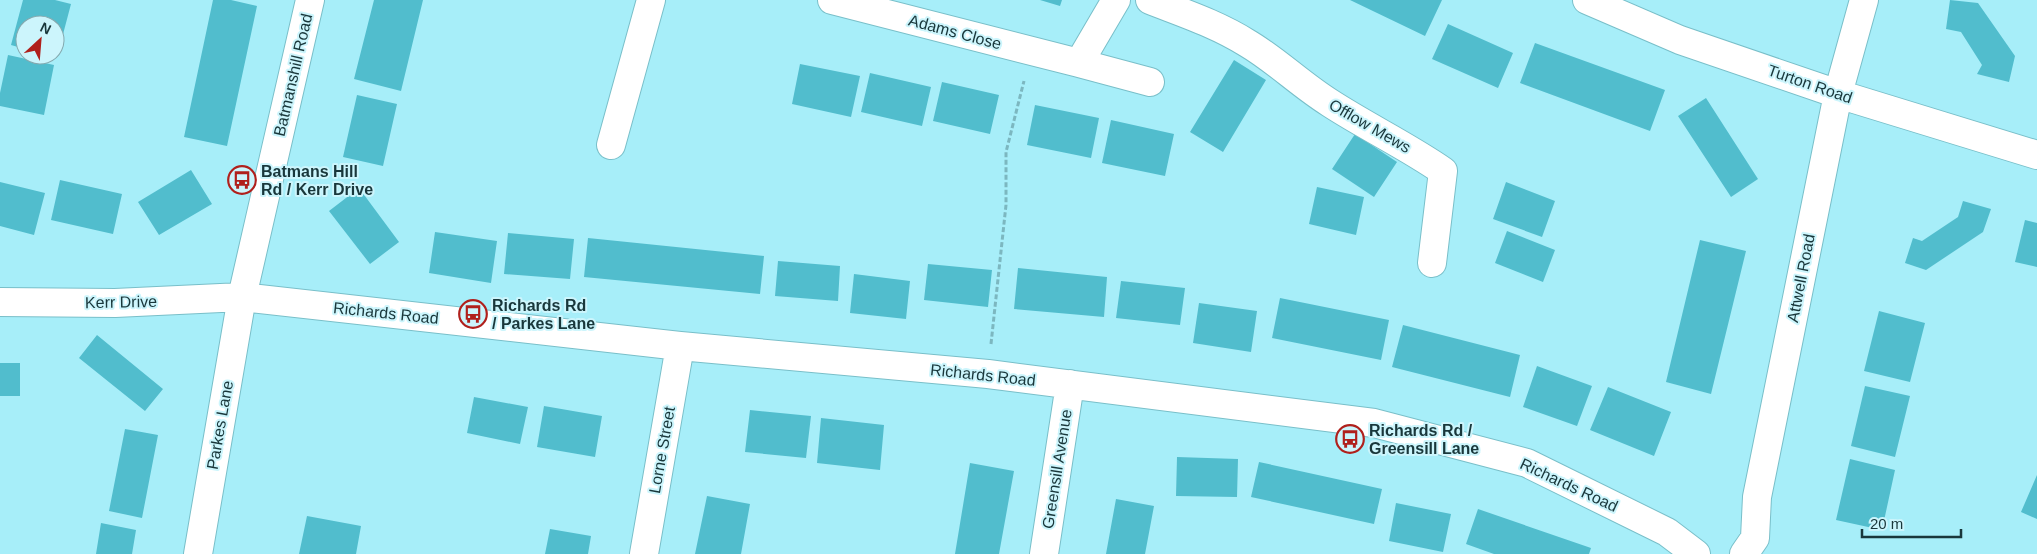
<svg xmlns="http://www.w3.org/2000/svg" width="2037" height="554" viewBox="0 0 2037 554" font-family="Arial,sans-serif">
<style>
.building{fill:#51bdcd}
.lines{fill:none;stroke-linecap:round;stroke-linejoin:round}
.minor-casing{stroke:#79bfc9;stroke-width:30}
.path{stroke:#7cb7c0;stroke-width:3;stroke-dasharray:5 2.5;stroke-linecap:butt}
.minor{stroke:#fff;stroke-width:28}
.labels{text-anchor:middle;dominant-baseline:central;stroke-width:4;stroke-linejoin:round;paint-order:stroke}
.street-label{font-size:16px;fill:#19373b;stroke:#ccf5fc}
.poi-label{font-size:16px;font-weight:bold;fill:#19373b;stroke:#ccf5fc;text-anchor:start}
</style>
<rect width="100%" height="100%" fill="#a7eef9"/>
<path class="building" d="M23 0H55L71 4 57 57 51 56 55 55V25H25V49L11 45Z
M213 0H231L257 6 227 146 184 137Z
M374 0H423L401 91 354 79Z
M1040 0H1062L1060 6Z
M1350 0H1442L1425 36Z
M1950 0 1978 3 2015 56 2009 82 1977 74 1982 65 1961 32 1946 29Z
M1448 24 1513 53 1498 88 1432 59Z
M1535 43 1665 90 1650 131 1520 83Z
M8 55 54 65 44 115 0 106V93Z
M1234 60 1266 80 1223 152 1190 132Z
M800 64 860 76 851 117 792 104Z
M870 73 931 87 922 126 861 112Z
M942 82 999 95 990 134 933 121Z
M357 95 397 104 383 166 343 157Z
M1706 98 1758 179 1731 197 1678 116Z
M1035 105 1099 118 1091 158 1027 145Z
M1111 120 1174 134 1165 176 1102 163Z
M1355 134 1397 162 1374 197 1332 169Z
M191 170 212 204 159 235 138 202Z
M60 180 122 194 113 234 51 220Z
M0 182 45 193 34 235 0 226Z
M1506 182 1555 201 1542 237 1493 219Z
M1317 187 1364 197 1356 235 1309 224Z
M359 188 399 242 370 264 329 211Z
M1963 201 1991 209 1983 232 1926 270 1905 263 1913 238 1922 241 1958 217Z
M2025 220 2037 223V267L2015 262Z
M1507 231 1555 250 1543 282 1495 263Z
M435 232 497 241 491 283 429 273Z
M508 233 574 239 570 279 504 274Z
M588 238 764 256 760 294 584 277Z
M1700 240 1746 251 1711 394 1666 382Z
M778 261 840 266 838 301 775 296Z
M928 264 992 270 988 307 924 300Z
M1018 268 1107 277 1104 317 1014 309Z
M854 274 910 281 906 319 850 313Z
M1121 281 1185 288 1180 325 1116 318Z
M1280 298 1389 320 1381 360 1272 338Z
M1199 303 1257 311 1251 352 1193 343Z
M1879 311 1925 323 1910 382 1864 371Z
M1403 325 1520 355 1510 397 1392 367Z
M97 335 163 389 145 411 79 358Z
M0 363H20V396H0Z
M1537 366 1592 386 1577 426 1523 407Z
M1865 386 1910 396 1895 457 1851 446Z
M1608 387 1671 412 1654 456 1590 430Z
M474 397 528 407 520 444 467 433Z
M544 406 602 416 595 457 537 447Z
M750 410 811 416 806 458 745 452Z
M821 418 884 425 880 470 817 463Z
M125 429 158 435 142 518 109 511Z
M1177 457 1238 459 1237 497 1176 496Z
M1850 459 1895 470 1882 530 1836 520Z
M1259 462 1382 489 1374 524 1251 497Z
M970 463 1014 471 999 554H955Z
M2037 475V519L2021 512Z
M707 496 750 504 741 554H695Z
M1116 499 1154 506 1145 554H1106Z
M1396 503 1451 514 1443 552 1389 541Z
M1478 509 1591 548 1589 554H1494L1466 544Z
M307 516 361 526 356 554H299Z
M101 523 136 530 132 554H96Z
M550 529 591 536 588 554H545Z"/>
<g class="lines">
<defs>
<path id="minor" d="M832 0 1079 63 1116 0
M1150 0C1183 13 1217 24 1247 43 1276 60 1301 85 1330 103 1367 127 1407 146 1443 171L1432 263
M1587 0 1680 40 1838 94 2037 155
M1079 63 1150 82
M611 145 651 0
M0 302 115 303 242 297 680 346 988 374 1374 423 1527 463 1667 532 1696 554
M198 554 242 297 310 0
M644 554 680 346
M1044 554 1070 384
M1744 554 1755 538 1757 497 1838 94 1864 0"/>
</defs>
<use href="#minor" class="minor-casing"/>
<path class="path" d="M991 344 1006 205V152L1024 81"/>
<use href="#minor" class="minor"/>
</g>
<defs>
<symbol id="bus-ring" viewBox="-11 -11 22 22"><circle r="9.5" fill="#ccf5fc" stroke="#b0201c" stroke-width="1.5"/><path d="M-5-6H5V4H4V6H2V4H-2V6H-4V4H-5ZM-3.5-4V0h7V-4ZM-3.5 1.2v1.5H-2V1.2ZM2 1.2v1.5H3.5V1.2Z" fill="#b0201c"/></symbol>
</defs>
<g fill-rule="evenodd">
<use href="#bus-ring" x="226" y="164" width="32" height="32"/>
<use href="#bus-ring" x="457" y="298" width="32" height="32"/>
<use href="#bus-ring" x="1334" y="423" width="32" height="32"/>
</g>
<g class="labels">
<g class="street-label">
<text transform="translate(955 32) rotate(15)">Adams Close</text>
<text transform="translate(293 75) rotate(-77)">Batmanshill Road</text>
<text transform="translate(1810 84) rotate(19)">Turton Road</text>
<text transform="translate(1370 126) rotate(30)">Offlow Mews</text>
<text transform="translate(1801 278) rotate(-79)">Attwell Road</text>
<text transform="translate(121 302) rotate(-1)">Kerr Drive</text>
<text transform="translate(386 313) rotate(6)">Richards Road</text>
<text transform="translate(983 375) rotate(6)">Richards Road</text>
<text transform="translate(220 425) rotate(-80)">Parkes Lane</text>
<text transform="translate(662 450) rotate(-80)">Lorne Street</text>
<text transform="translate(1057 469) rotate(-81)">Greensill Avenue</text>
<text transform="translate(1569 485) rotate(25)">Richards Road</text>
</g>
<g class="poi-label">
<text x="261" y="171">Batmans Hill<tspan x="261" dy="18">Rd / Kerr Drive</tspan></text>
<text x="492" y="305">Richards Rd<tspan x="492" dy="18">/ Parkes Lane</tspan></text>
<text x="1369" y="430">Richards Rd /<tspan x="1369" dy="18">Greensill Lane</tspan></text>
</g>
</g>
<g transform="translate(40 40) rotate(26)"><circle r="24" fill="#ccf5fc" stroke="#84a9af"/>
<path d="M0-4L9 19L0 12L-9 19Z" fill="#b0201c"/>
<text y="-8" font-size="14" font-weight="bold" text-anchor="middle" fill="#19373b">N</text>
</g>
<path d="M1862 529v8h99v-8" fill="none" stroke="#19373b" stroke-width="2.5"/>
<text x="1870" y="529" font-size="15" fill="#19373b" stroke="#ccf5fc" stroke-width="4" paint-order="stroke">20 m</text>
</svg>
